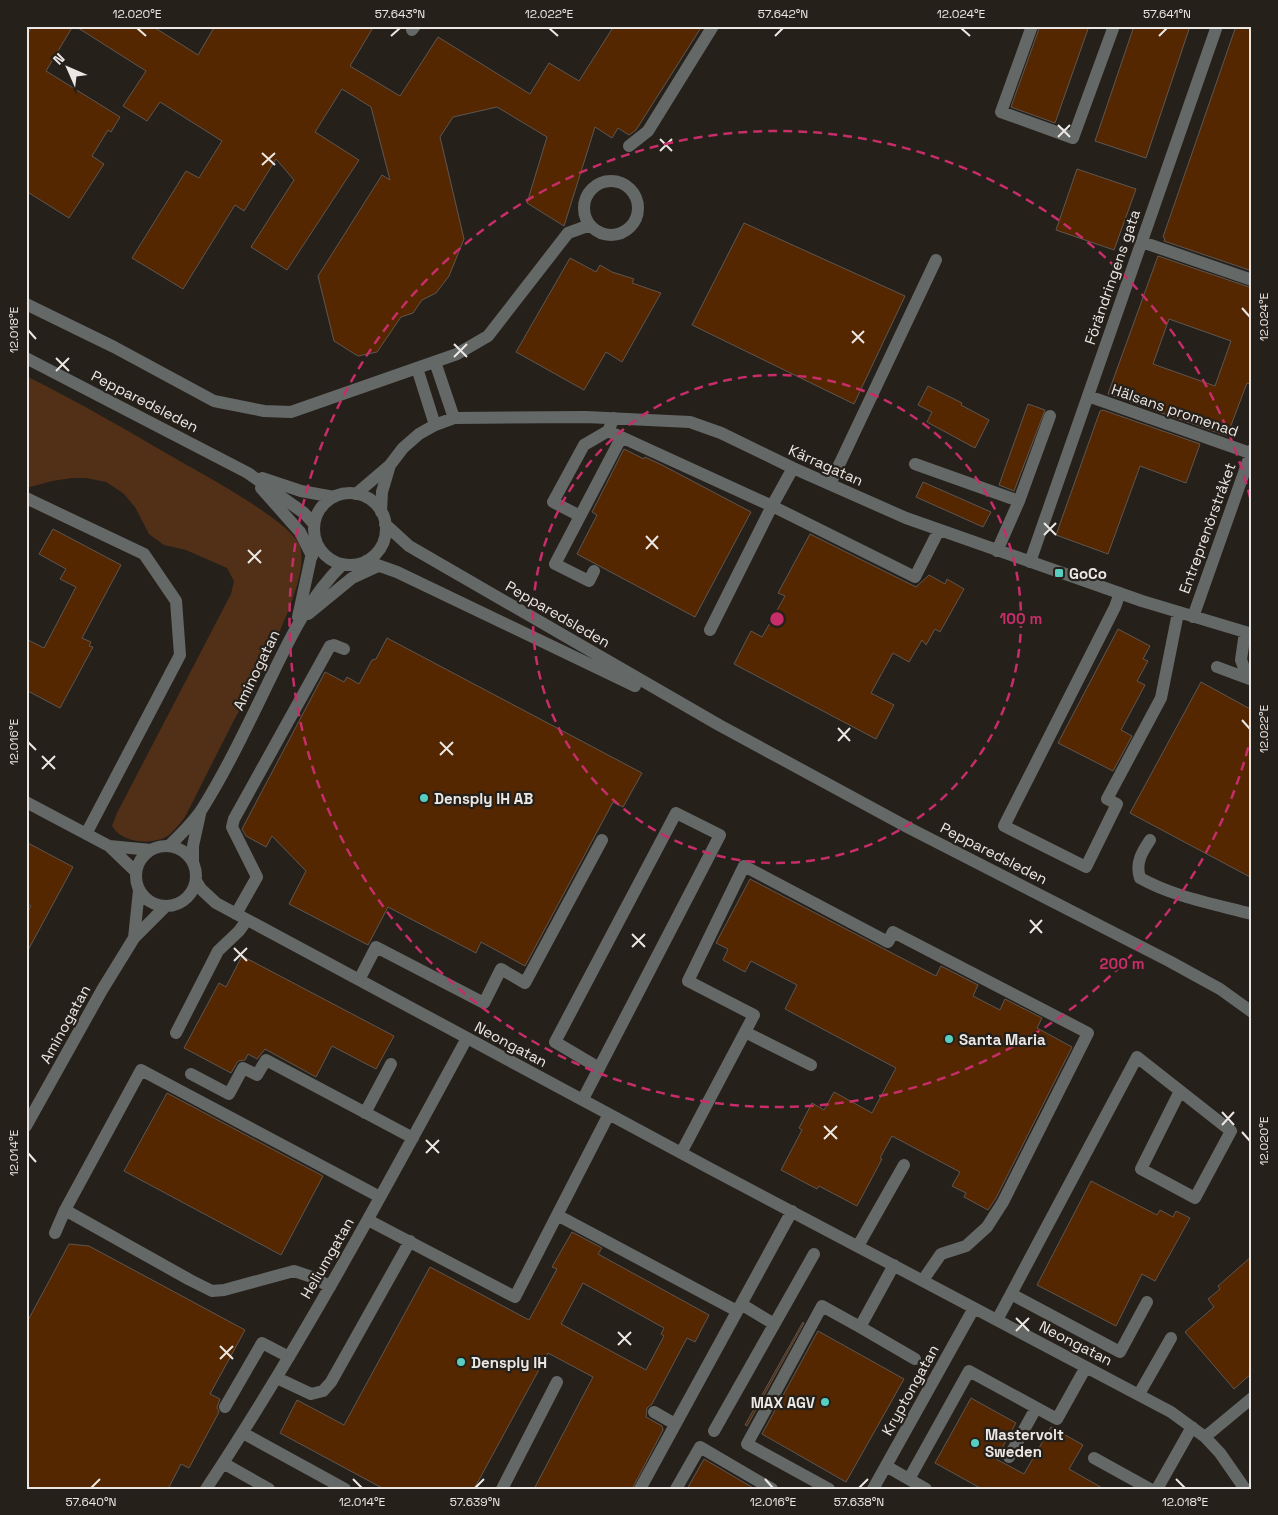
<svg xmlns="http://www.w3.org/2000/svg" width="1278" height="1515" viewBox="0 0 1278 1515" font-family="'Space Grotesk',sans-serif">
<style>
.green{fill:#523017}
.building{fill:#542700;stroke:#5e5651;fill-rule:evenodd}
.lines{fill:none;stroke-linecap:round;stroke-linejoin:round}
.minor{stroke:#646867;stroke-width:12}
.ticks{fill:none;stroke:#ebe7e4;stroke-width:2}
.ring{fill:none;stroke:#c62d69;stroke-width:2.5;stroke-dasharray:9 6}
.poi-dot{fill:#59cebf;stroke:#26201b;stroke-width:2}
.labels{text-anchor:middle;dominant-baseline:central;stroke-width:4.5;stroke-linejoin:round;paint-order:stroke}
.street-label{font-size:15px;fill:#ebe7e4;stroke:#26201b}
.poi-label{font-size:15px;font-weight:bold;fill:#ebe7e4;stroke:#26201b;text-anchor:start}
.centre{fill:#c62d69;stroke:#26201b;stroke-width:2.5}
.ring-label{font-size:15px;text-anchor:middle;font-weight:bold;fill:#c62d69;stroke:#26201b;stroke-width:4.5;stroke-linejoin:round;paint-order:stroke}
.neatline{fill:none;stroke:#ebe7e4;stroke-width:2}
.ticks-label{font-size:12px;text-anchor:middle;fill:#ebe7e4}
</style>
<rect width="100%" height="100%" fill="#26201b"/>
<path class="green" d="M26 376C81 403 133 434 185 464 210 478 288 521 299 544 315 578 251 689 233 722 217 754 201 785 185 817 179 824 174 832 166 837 150 845 122 843 112 826L117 813 231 594 234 581 227 568 186 550 164 545 149 534 135 507 123 493 106 482 86 478H72L52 481 30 487 26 486Z"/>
<path class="building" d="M33 26H73L46 71 120 117 111 132 108 130 92 156 104 164 69 218 26 191V36Z
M75 26H152L198 55 215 26H374L350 66 400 96 438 37 530 94 549 63 579 81 614 26H702L636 130 629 135 618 128 612 138 595 127 564 226 527 203 547 137 497 107 453 117 440 137 464 239 449 276 436 293 422 300 413 313 401 317 377 352 358 356 334 341 318 276 382 175 390 180 371 107 342 89 315 132 359 160 287 270 251 247 294 180 276 159 244 211 235 205 183 289 132 258 186 171 199 178 222 141 160 102 147 121 123 106 146 71Z
M1040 26H1089L1055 123 1011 107Z
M1134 26H1190L1146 158 1095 141Z
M1236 26H1252V271L1164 241 1165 238 1163 237Z
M1077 169 1136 189 1114 250 1056 230Z
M744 223 905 296 854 404 692 325Z
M1158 256 1252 288V385L1247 383 1227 436 1108 394ZM1169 319 1231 341 1215 386 1153 364Z
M570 258 596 272 600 265 612 272 634 279 632 283 661 293 622 362 606 352 584 390 516 352Z
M928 386 962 403 961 405 989 420 975 448 927 422 932 412 918 405Z
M1028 404 1045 410 1014 491 999 485Z
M1103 410 1200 444 1186 483 1140 466 1108 554 1056 535 1100 411Z
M624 449 644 459 645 457 662 465 751 512 695 617 577 554 597 515 592 512Z
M923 482 991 512 983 527 916 497Z
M53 529 121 565 82 638 91 642 89 646 93 647 60 708 26 690V639L44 648 76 587 60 579 66 569 39 554Z
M810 534 916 587 929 575 945 584 947 579 964 589 940 632 935 629 926 645 922 640 909 662 893 653 871 693 894 705 876 739 734 664 751 631 762 637 785 596 778 593Z
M1118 629 1150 646 1143 659 1148 661 1137 681 1145 685 1121 730 1132 736 1113 771 1058 743Z
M387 638 642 773 623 807 613 802 525 966 481 942 476 953 388 907 368 945 289 904 306 871 272 836 266 847 246 836 242 829 325 672 344 682 347 677 359 684 372 660 376 659Z
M1201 682 1252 710V878L1130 813Z
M26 842 73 867 26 954V914L31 906 26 903Z
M750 879 936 976 941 966 978 985 973 996 1000 1010 1005 999 1042 1018 1037 1028 1072 1047 996 1198 988 1210 964 1197 966 1193 952 1186 960 1172 892 1136 880 1158 882 1159 857 1206 819 1186 817 1189 781 1170 802 1130 799 1128 812 1103 824 1110 834 1092 872 1113 896 1068 785 1009 797 985 751 961 745 972 723 960 728 949 716 943Z
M242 956 394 1036 376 1069 332 1046 316 1077 265 1049 257 1059 248 1054 245 1060 238 1061 231 1073 184 1048 219 983 226 987Z
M167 1093 323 1176 281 1255 124 1171Z
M1091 1181 1157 1215 1160 1210 1173 1217 1176 1211 1190 1218 1155 1281 1142 1274 1116 1326 1037 1285Z
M572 1232 602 1248 598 1254 709 1315 695 1342 687 1338 652 1404 647 1408 646 1417 662 1426 663 1430 632 1489H534L593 1377 548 1353 474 1489H384L280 1433 297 1400 344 1425 430 1267 529 1320 557 1269 552 1267ZM583 1283 664 1328 661 1334 664 1336 646 1370 561 1324Z
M69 1244 89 1246 245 1330 210 1394 220 1399 217 1407 219 1412 189 1468 181 1464 168 1489H26V1324Z
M1252 1256V1373L1234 1389 1185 1332 1214 1307 1208 1299 1220 1289 1218 1286Z
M803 1322 804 1323 747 1426 745 1425Z
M818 1331 904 1379 846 1482 762 1434Z
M971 1398 1016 1423 996 1459 1024 1474 1051 1427 1083 1445 1069 1469 1104 1489H982L935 1463Z
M704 1459 755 1489H687Z"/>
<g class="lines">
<path class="minor" d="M1032 26 1001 112 1073 138 1114 26
M412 30 415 26
M629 146 648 131 713 26
M584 208a27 27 0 1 1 54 0a27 27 0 1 1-54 0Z
M1142 242 1252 280
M26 304 114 347 214 401 264 411 291 412 457 354 488 336 568 233 590 225
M26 358 248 473 304 513 314 524
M435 362 454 418
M417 368 435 425
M1088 396 1250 453
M614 418 608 431 772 506 793 468
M915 464 1019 501 997 551
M262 478 301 491 334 497
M830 484 936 260
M261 488 300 532 312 556
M314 529a36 36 0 1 1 72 0a36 36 0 1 1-72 0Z
M356 494 390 465 403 448 419 434 435 425 454 418 586 417 690 422 721 433 793 468 906 518 1142 601 1252 634
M26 498 144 554 176 601 180 655 86 834
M1019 501 1050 416
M381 512 382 492 390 465
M580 516 553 502 584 445 608 431
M385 524 409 546 719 725 909 828 1169 961 1220 989 1252 1012
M366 561 397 572 635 686
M1030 562 1217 26
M594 571 589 581 555 564 621 438
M1120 593 1115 607 1004 826 1086 867 1117 804 1107 799 1161 698 1178 613
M308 614 352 578 378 566
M298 617 313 548
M1193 617 1252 450
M710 630 772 506 915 577 939 530
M1245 632 1241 660 1248 678
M1217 667 1252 680
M26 802 109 846 136 872
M1150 840C1142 852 1135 863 1140 878 1174 897 1214 904 1252 914
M136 876a30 30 0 1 1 60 0a30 30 0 1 1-60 0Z
M109 846 151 850
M169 846C181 834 193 823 202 809 229 766 251 718 273 673 292 634 311 595 343 564
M193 861V846L200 814
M196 881 201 889 216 903 711 1169 1171 1412 1205 1437 1220 1453 1245 1489
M236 914 257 877 232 827 234 819 330 646 334 645 344 649
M134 938 139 890
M359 980 376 947 484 1003 501 969 525 983 602 840
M745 1032 811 1065
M176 1033 218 951 239 931 247 920
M191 1074 229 1094 243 1068 257 1075 266 1060 413 1138
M583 1099 720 835 676 813 555 1042 599 1068
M365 1113 391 1064
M26 1126 102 990 134 938 166 906
M681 1153 754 1015 688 981 744 866 888 942 893 932 1088 1033 1003 1202 987 1227 966 1246 941 1254 923 1280
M557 1215 737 1311
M368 1220 515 1297 609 1114
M55 1233 65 1210
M858 1246 904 1165
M330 1287 315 1278 294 1271 224 1290 212 1291 190 1280 65 1210 141 1070 380 1197
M1011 1294 1137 1057 1231 1131 1195 1198 1141 1169 1180 1091
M741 1304 774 1324
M997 1320 1011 1294 1120 1352 1147 1302
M860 1327 915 1359
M277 1378 311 1394 323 1391 331 1382 410 1241
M1139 1394 1171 1338
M225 1407 262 1343 289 1357
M654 1412 675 1424
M714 1431 814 1254
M243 1433 345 1489
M1205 1437 1252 1398
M1009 1457 1036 1408
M1094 1458 1150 1489
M223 1463 269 1489
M886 1466 926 1489
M909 1479 969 1371 1057 1419 1086 1367
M206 1489C302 1344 384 1191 467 1038
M502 1489 557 1382
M640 1489 792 1211
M676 1489 700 1447 772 1489
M829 1489 747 1444 822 1306 860 1327 894 1265
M873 1489 974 1308
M1157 1489 1192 1427"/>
</g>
<path class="ticks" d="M137 28 146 36M549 28 558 36M961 28 970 36M391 36 400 28M775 36 783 28M1159 36 1167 28M1058 125 1070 137M1058 137 1070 125M660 139 672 151M660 151 672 139M262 153 275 165M262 165 275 153M1242 308 1250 317M28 330 36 339M852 331 864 343M852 343 864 331M454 344 467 357M454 357 467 344M56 358 69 371M56 371 69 358M1044 523 1056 535M1044 535 1056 523M646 536 658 549M646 549 658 536M248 550 261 563M248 563 261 550M1242 720 1250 729M838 728 850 741M838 741 850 728M28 742 36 750M440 742 453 755M440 755 453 742M42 756 55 769M42 769 55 756M1030 920 1042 933M1030 933 1042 920M632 934 645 947M632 947 645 934M234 948 247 961M234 961 247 948M1222 1112 1234 1125M1222 1125 1234 1112M824 1126 837 1139M1242 1132 1250 1141M824 1139 837 1126M426 1140 439 1153M28 1153 36 1162M426 1153 439 1140M1016 1318 1029 1331M1016 1331 1029 1318M618 1332 631 1345M618 1345 631 1332M220 1346 233 1359M220 1359 233 1346M353 1479 362 1488M765 1479 773 1488M1176 1479 1185 1488M91 1488 100 1479M475 1488 484 1479M859 1488 868 1479"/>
<g class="ring">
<circle cx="777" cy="619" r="244"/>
<path d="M1252 733A488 488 0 1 1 1252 505"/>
</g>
<g class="poi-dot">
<rect x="1054" y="568" width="10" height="10" rx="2.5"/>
<circle cx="424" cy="798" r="5"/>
<circle cx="949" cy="1039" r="5"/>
<circle cx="461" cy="1362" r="5"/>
<circle cx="825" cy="1402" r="5"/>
<circle cx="975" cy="1443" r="5"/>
</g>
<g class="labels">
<g class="street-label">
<text transform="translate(1112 277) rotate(-71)">Förändringens gata</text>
<text transform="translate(145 401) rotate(27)">Pepparedsleden</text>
<text transform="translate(1175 410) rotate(19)">Hälsans promenad</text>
<text transform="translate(826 465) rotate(24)">Kärragatan</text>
<text transform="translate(1207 528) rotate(-70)">Entreprenörstråket</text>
<text transform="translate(558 614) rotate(30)">Pepparedsleden</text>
<text transform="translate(256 670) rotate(-64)">Aminogatan</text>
<text transform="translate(994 853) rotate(27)">Pepparedsleden</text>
<text transform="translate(65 1024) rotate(-61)">Aminogatan</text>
<text transform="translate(511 1044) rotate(28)">Neongatan</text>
<text transform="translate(327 1258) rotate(-60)">Heliumgatan</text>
<text transform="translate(1076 1343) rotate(27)">Neongatan</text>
<text transform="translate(910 1390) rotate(-61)">Kryptongatan</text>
</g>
<g class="poi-label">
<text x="1069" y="573">GoCo</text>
<text x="434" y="798">Densply IH AB</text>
<text x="959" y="1039">Santa Maria</text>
<text x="471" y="1362">Densply IH</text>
<text x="815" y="1402" text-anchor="end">MAX AGV</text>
<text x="985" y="1434">Mastervolt<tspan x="985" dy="17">Sweden</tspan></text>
</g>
</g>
<circle cx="777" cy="619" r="8" class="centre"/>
<g class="ring-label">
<text x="1021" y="624">100 m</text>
<text x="1122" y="969">200 m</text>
</g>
<rect width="1278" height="1515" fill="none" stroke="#26201b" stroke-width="55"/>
<g transform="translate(68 68) rotate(315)" stroke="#26201b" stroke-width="4" paint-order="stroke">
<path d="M0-4L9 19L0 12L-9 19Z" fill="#ebe7e4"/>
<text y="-8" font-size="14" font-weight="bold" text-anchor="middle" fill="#ebe7e4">N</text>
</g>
<rect x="28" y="28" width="1222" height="1460" class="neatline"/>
<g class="ticks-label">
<text x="137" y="18">12.020°E</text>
<text x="400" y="18">57.643°N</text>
<text x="549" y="18">12.022°E</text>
<text x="783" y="18">57.642°N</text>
<text x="961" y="18">12.024°E</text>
<text x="1167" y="18">57.641°N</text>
<text transform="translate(1264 317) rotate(-90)" y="4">12.024°E</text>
<text transform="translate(14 330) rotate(-90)" y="4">12.018°E</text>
<text transform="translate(1264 729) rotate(-90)" y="4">12.022°E</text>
<text transform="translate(14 742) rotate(-90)" y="4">12.016°E</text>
<text transform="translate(1264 1141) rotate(-90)" y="4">12.020°E</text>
<text transform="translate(14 1153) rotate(-90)" y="4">12.014°E</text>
<text x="91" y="1506">57.640°N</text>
<text x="362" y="1506">12.014°E</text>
<text x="475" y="1506">57.639°N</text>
<text x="773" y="1506">12.016°E</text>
<text x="859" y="1506">57.638°N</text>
<text x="1185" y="1506">12.018°E</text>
</g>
</svg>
